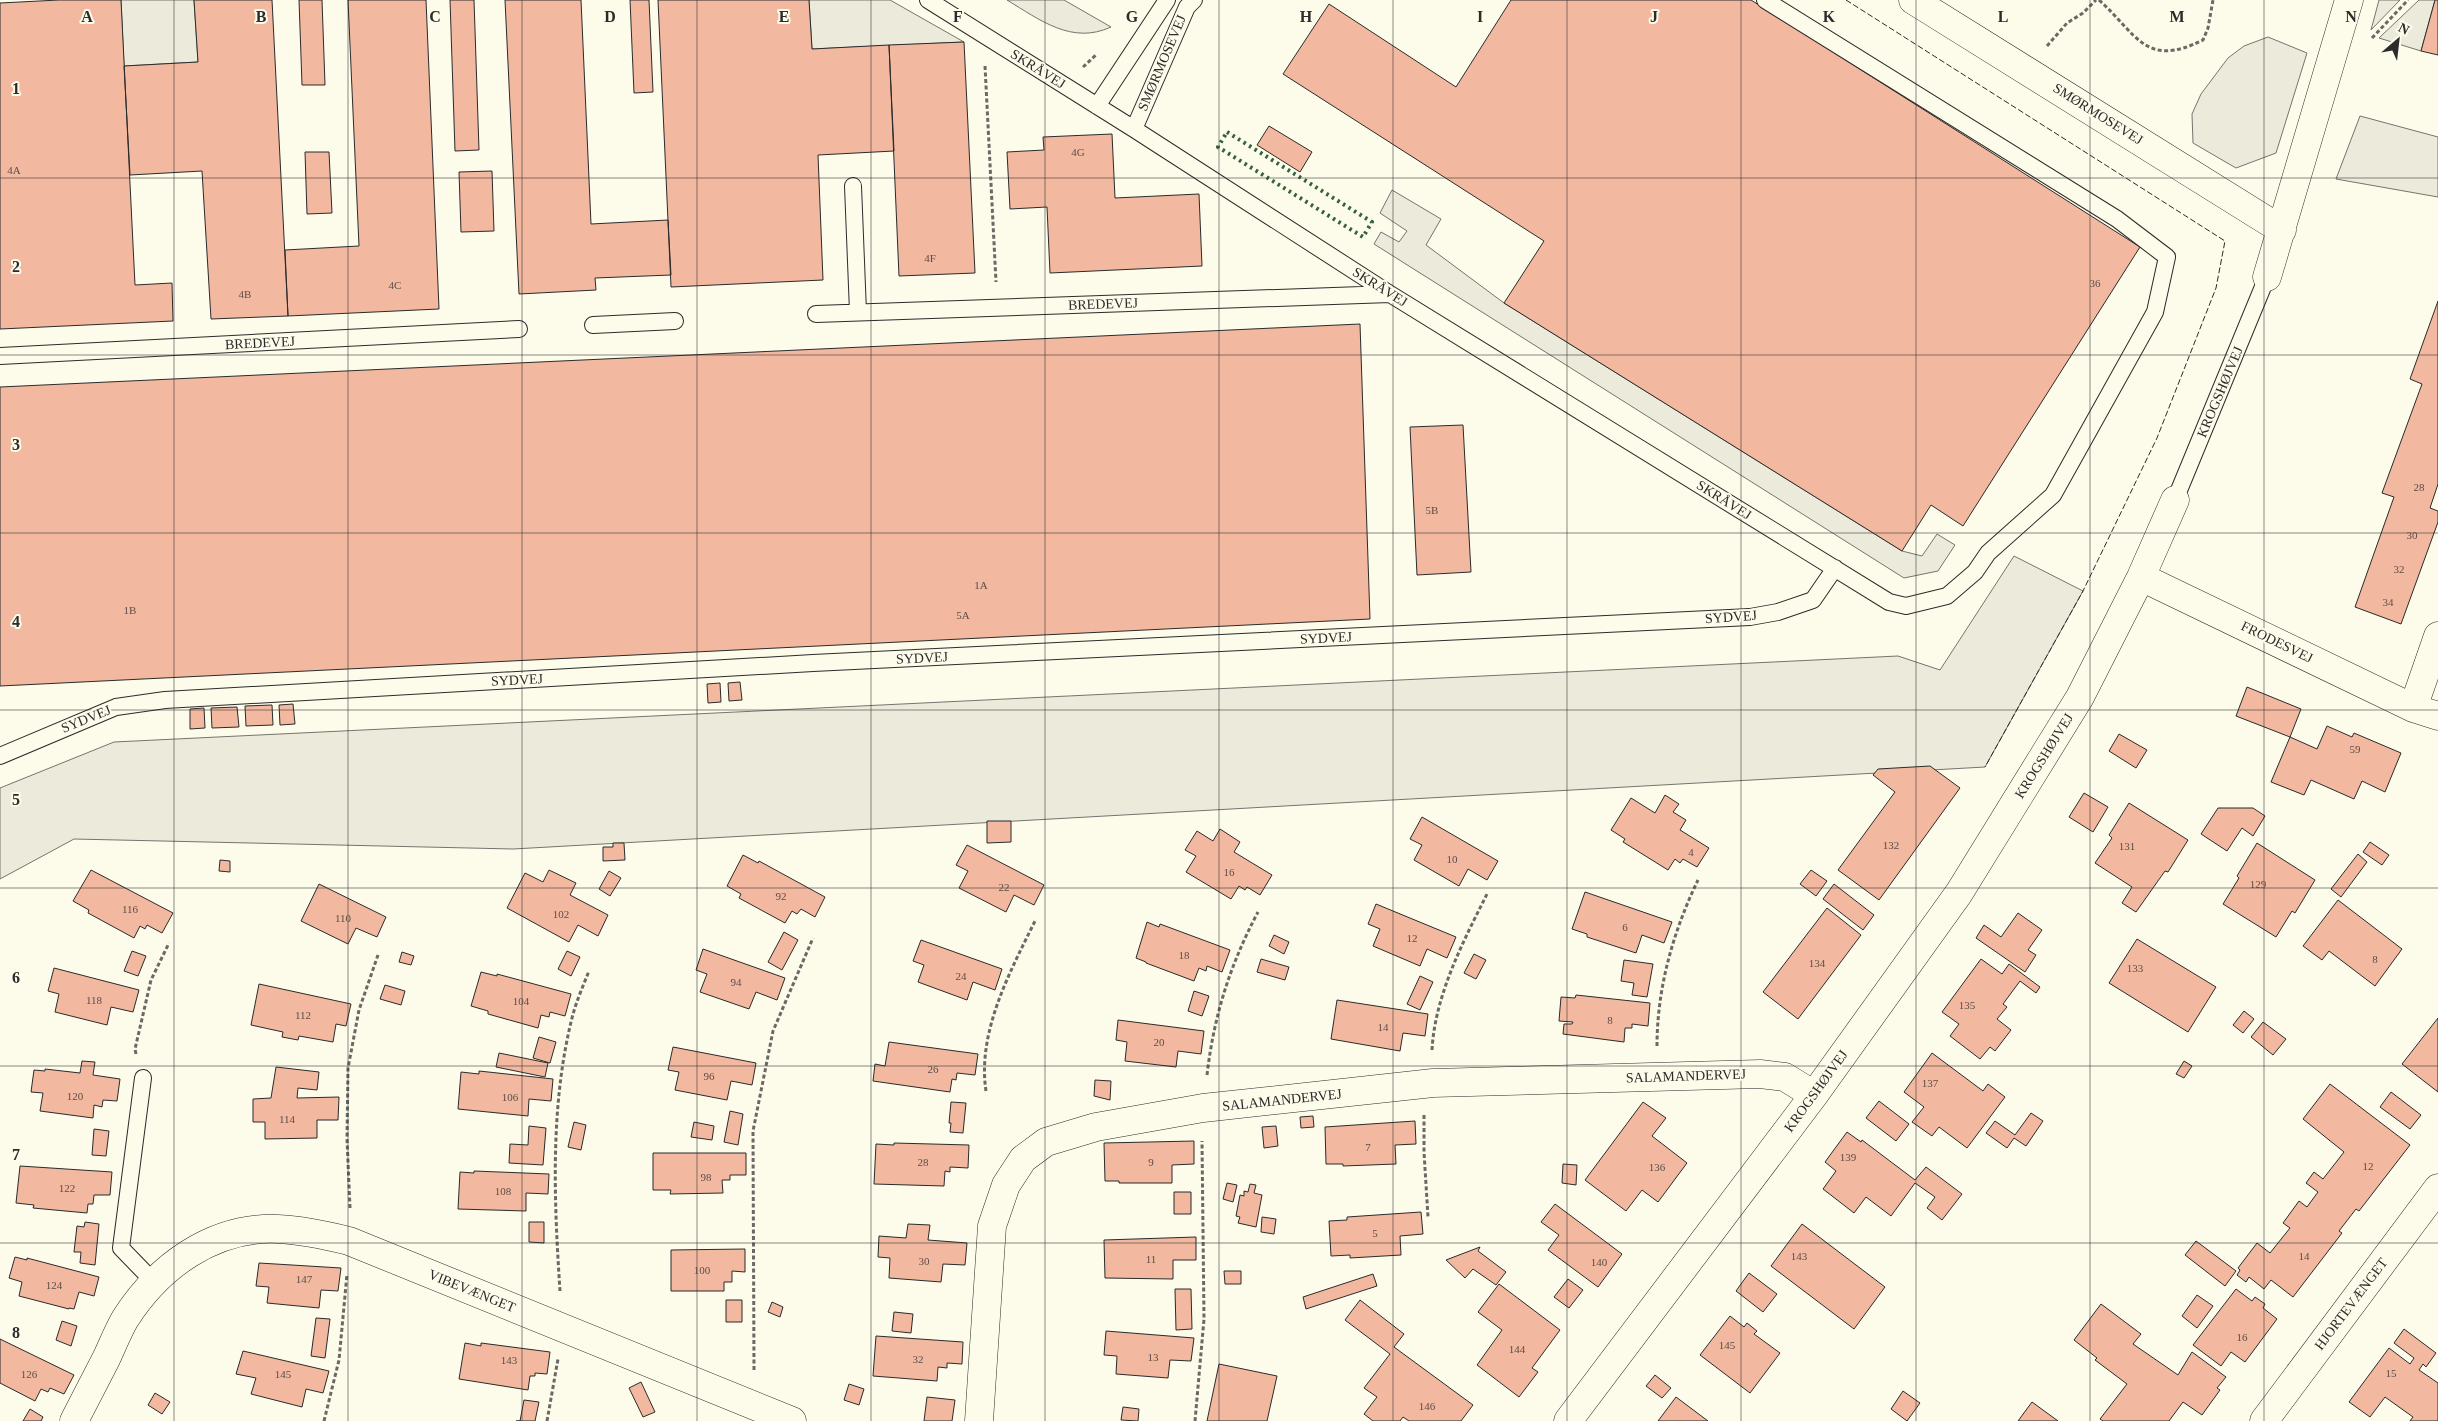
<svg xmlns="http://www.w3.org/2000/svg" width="2438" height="1421" viewBox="0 0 2438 1421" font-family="Georgia,serif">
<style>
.green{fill:#ecebdb;stroke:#74746e}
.building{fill:#f2b8a0;stroke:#2b2b2b}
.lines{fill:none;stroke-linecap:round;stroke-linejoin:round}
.service-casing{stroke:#2b2b2b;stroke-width:18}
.minor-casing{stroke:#2b2b2b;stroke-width:29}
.path{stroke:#6a6964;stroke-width:3;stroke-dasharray:4 2.5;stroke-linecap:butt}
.service{stroke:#fdfbea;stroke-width:16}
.minor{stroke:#fdfbea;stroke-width:28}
.hedge{stroke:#34623c;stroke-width:4;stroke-dasharray:2.5 4;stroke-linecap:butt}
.fence{stroke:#2b2b2b;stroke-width:1;stroke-dasharray:6 2.5;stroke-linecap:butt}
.grid{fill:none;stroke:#2b2b2b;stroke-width:1;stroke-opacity:0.55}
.labels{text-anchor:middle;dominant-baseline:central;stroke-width:4;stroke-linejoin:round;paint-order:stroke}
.number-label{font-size:11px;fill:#5d4e48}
.street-label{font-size:14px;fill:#2b2b2b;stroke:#fdfbea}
.grid-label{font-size:16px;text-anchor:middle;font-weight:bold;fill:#2b2b2b;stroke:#fdfbea;stroke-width:4;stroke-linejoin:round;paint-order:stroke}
</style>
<rect width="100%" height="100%" fill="#fdfbea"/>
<path class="green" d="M121 0H194L198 62 124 66Z
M809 0H890L964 42 812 49Z
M1007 0H1064L1111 27C1072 45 1040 20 1007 0Z
M2379 0H2400L2371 30Z
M2419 0H2435L2421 51 2379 38Z
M2268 37 2307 53 2276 153 2236 168 2193 143 2192 114 2201 94 2228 58 2244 46Z
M2360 116 2438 137V197L2336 179Z
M1392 190 1441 219 1426 245 1504 303 1902 551 1922 556 1937 534 1955 545 1938 571 1904 578 1374 244 1381 232 1399 242 1407 231 1380 213Z
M2014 556 2083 591 1985 767 513 849 74 839 0 879V788L114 742 1898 656 1940 670Z"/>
<path class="building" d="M59 0H121L135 285 172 283 173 321 0 329V3Z
M194 0H272L288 316 211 319 202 171 130 175 124 66 198 62Z
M299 0H322L325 85H302Z
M348 0H426L439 309 288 316 285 250 359 246Z
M450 0H474L479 150 455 151Z
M505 0H581L591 224 668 220 671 275 595 278 596 290 519 294Z
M630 0H649L653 92 634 93Z
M658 0H809L812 49 889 45 894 151 818 155 823 280 671 287Z
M1511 0H1751L2140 247 1963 526 1931 505 1902 551 1504 303 1544 241 1283 74 1329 4 1456 87Z
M2435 0H2438V55L2421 51Z
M964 42 975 273 899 276 889 45Z
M1269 126 1312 152 1300 172 1257 145Z
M1112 134 1115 198 1199 194 1202 266 1050 273 1047 207 1010 209 1007 152 1044 150 1043 137Z
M305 152H329L332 213 307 214Z
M492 171 494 231 461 232 459 172Z
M2438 301V484L2430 508 2438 511V522L2401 624 2355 607 2394 497 2382 493 2422 384 2410 379Z
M1360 324 1370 619 0 686V387Z
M1463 425 1471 572 1417 575 1410 427Z
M740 682 742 700 729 701 728 683Z
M720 683 721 702 708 703 707 684Z
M2247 687 2301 709 2290 737 2236 716Z
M293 704 295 724 280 725 279 705Z
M272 705 273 725 246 726 245 706Z
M237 707 239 727 212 728 211 708Z
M204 708 205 728 190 729V709Z
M2327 726 2352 737 2354 733 2401 753 2385 792 2362 781 2354 799 2311 780 2304 795 2271 782 2290 737 2317 749Z
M2119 734 2147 750 2136 768 2109 751Z
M1930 766 1960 788 1879 900 1838 870 1895 792 1873 775 1878 769Z
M2084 793 2108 807 2093 832 2069 817Z
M1665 795 1679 804 1673 812 1686 820 1680 830 1709 848 1697 867 1683 859 1680 863 1675 859 1668 870 1623 842 1625 839 1611 830 1631 798 1655 813Z
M2129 803 2188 840 2168 872 2165 871 2136 912 2122 903 2132 887 2095 863 2112 838 2109 835Z
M2218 808H2253L2265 816 2253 836 2242 828 2227 851 2201 834Z
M1422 817 1498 861 1487 880 1468 869 1459 886 1414 860 1422 845 1410 839Z
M987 821H1011V842L987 843Z
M1220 829 1240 842 1234 852 1272 875 1260 895 1247 887 1245 890 1239 886 1231 899 1186 872 1196 856 1185 850 1197 831 1213 841Z
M2370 842 2389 855 2382 865 2363 852Z
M613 843H624L625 860 603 861V847H613Z
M2257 843 2315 880 2295 913 2292 911 2276 937 2223 904 2239 878 2237 876Z
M967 845 1044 885 1034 905 1014 895 1006 912 959 888 968 871 956 865Z
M2358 854 2367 862 2341 897 2331 889Z
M743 855 758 863 759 861 825 897 815 917 801 909 797 914 792 911 785 923 739 898 741 894 727 886Z
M220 860 230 861V872L219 871Z
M91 870 173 913 162 933 147 925 145 929 140 926 134 938 88 913 89 910 73 901Z
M549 870 576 883 570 895 608 915 598 936 578 925 569 942 507 908 525 873 543 882Z
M1811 870 1827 881 1816 896 1800 884Z
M609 871 621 878 610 896 599 889Z
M319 884 386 917 377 937 356 928 348 944 301 921Z
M1834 884 1874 915 1863 930 1823 899Z
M1585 892 1672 922 1664 943 1642 935 1636 953 1587 937V934L1572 929Z
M2338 900 2402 949 2375 986 2329 951 2322 960 2303 946Z
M1376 904 1456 937 1447 958 1427 949 1420 966 1373 946 1380 929 1368 924Z
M1827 908 1861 935 1798 1019 1763 992Z
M2018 913 2042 930 2028 950 2036 955 2025 972 1976 938 1984 925 2001 937Z
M1147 922 1159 927 1160 924 1230 950 1222 972 1207 966 1206 971 1199 968 1194 981 1146 963V962L1136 958Z
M784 932 798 940 782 970 768 962Z
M1274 935 1289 942 1284 954 1269 946Z
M2137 939 2216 987 2188 1032 2109 983Z
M921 940 1002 969 995 990 973 982 967 1000 918 982 924 965 913 961Z
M703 949 785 978 777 1000 756 992 749 1009 700 992 707 974 696 970Z
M132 951 146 956 138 976 124 971Z
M567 951 580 957 571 976 558 969Z
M402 952 414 956 411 965 399 962Z
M1474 954 1486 960 1476 979 1464 973Z
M1261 959 1289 967 1285 980 1257 972Z
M1981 959 2002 974 2009 964 2040 987 2036 993 2020 981 2003 1004 2007 1007 1997 1019 2011 1030 1995 1051 1990 1047 1980 1059 1950 1036 1959 1024 1942 1012Z
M1624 960 1653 964 1647 997 1632 995 1634 983 1621 981Z
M54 968 139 990 133 1012 111 1007 107 1025 55 1012 59 994 48 991Z
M481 972 497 976V974L571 994 565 1016 550 1012 549 1017 541 1015 538 1028 488 1014V1011L471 1006Z
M1420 976 1433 982 1420 1010 1407 1004Z
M259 984 351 1004 346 1026 336 1024 333 1042 299 1036 298 1040 282 1037 283 1032 251 1025Z
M385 985 405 991 401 1005 380 999Z
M1194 991 1209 996 1202 1016 1188 1011Z
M1576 995 1650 1003 1648 1026 1632 1024V1028H1625L1624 1042 1563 1034 1564 1024H1572L1573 1022 1559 1021 1561 997 1575 998Z
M1337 1000 1428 1014 1425 1036 1403 1033 1400 1051 1331 1039Z
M2244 1011 2254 1019 2243 1033 2233 1025Z
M2438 1018V1092L2402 1064Z
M1118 1020 1204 1031 1201 1054 1178 1051 1176 1067 1125 1061 1127 1042 1116 1040Z
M2263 1022 2286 1039 2273 1055 2251 1037Z
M539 1037 556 1042 550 1063 533 1058Z
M889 1042 978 1054 975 1075 957 1073 956 1080 952 1079 950 1092 873 1081 875 1064 885 1066Z
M673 1047 756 1063 752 1085 731 1081 727 1100 675 1090 679 1072 668 1070Z
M499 1053 548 1063 545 1077 496 1067Z
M1932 1053 1983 1091 1988 1084 2005 1097 1967 1148 1939 1127 1932 1136 1912 1122 1924 1107 1904 1092Z
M82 1061 95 1062 93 1075 120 1079 117 1101 103 1100 102 1107 94 1105 93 1118 40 1111 43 1093 31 1092 34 1070 45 1071V1069L80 1073Z
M2184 1061 2192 1066 2184 1078 2176 1074Z
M276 1067 319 1072 317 1090 298 1088 297 1098 339 1097 338 1120H317V1138L265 1139V1122H253V1099L271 1098Z
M479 1071 553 1079 551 1101 529 1099 528 1116 458 1109 461 1072 479 1074Z
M1095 1080 1111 1081 1110 1100 1094 1096Z
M2330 1084 2410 1145 2359 1211 2356 1209 2339 1231 2342 1233 2293 1297 2271 1280 2264 1289 2249 1277 2246 1282 2237 1275 2240 1270 2238 1268 2257 1243 2270 1253 2290 1228 2283 1223 2299 1201 2307 1207 2318 1192 2306 1183 2314 1172 2323 1179 2344 1152 2303 1119Z
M2391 1092 2421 1115 2410 1129 2380 1107Z
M1879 1101 1909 1124 1896 1141 1866 1118Z
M951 1102 966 1103 963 1133 950 1132 951 1123H949Z
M1643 1102 1666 1118 1652 1136 1687 1163 1658 1202 1642 1190 1626 1211 1585 1180Z
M730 1111 743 1114 738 1145 724 1142Z
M2031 1113 2043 1121 2026 1146 2014 1138 2007 1148 1986 1133 1995 1121 2015 1135Z
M1313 1116 1314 1127 1301 1128 1300 1117Z
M1415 1121 1416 1144 1395 1145 1396 1164 1343 1166V1164H1326L1325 1127Z
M574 1122 586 1125 581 1150 568 1147Z
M694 1122 714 1126 712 1140 691 1137Z
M529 1126 546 1128 543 1165 509 1163 510 1144 528 1145Z
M1276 1126 1278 1146 1264 1148 1262 1127Z
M94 1129 109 1131 106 1156 92 1155Z
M1847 1132 1861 1142 1862 1140 1915 1180 1926 1167 1962 1194 1942 1220 1927 1208 1935 1197 1915 1183 1891 1216 1866 1197 1854 1213 1823 1189 1836 1171 1825 1162Z
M1194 1141V1164L1172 1165V1183H1119V1181H1105L1104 1143Z
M894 1143 969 1145 968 1168 950 1167V1172L945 1171 944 1186 874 1184 876 1144 894 1145Z
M653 1153H746V1175H730V1180H722L723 1193 670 1194 671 1190H653Z
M1563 1164 1577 1165 1576 1185 1562 1183Z
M20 1166 112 1172 110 1195H94L93 1204H88L87 1213 33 1208 34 1205 16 1203Z
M474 1171 549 1174 548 1194 526 1193V1211L458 1209 460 1172 474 1173Z
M1227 1183 1237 1185 1233 1202 1223 1199Z
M1250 1184 1256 1185 1254 1193 1262 1195 1256 1227 1238 1223 1240 1217 1236 1216 1240 1195 1244 1196V1191L1248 1192Z
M1174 1192H1191V1214H1174Z
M1555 1204 1622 1254 1598 1287 1548 1250 1559 1235 1541 1222Z
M1421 1212 1423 1234 1400 1236 1401 1255 1350 1258V1255L1331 1256 1329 1221 1347 1220V1217Z
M1262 1217 1276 1219 1274 1234 1261 1232Z
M85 1222 99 1224 95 1265 80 1263 81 1252H74L77 1226 84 1227Z
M529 1222H544V1243L529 1242Z
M908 1224 930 1225 928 1240 967 1243 965 1265 943 1264 941 1282 889 1278 890 1258 878 1257 879 1236 906 1238Z
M1802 1224 1885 1287 1854 1329 1771 1266Z
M1196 1237V1260H1173V1279L1105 1278 1104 1240Z
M2196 1241 2236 1271 2225 1286 2185 1255Z
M1480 1247 1478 1251 1506 1272 1496 1285 1473 1269 1465 1278 1446 1260Z
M745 1249V1272L732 1271V1282H724V1291H671V1250Z
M15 1257 27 1260V1258L99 1277 94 1296 79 1292 74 1309 69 1308V1309L19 1296 22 1282 9 1278Z
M259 1263 341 1268 338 1291 321 1290 319 1308 267 1303 269 1287 256 1286Z
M1224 1271H1241V1284H1225Z
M1749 1273 1777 1294 1763 1312 1736 1291Z
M1373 1274 1377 1286 1306 1309 1303 1297Z
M1568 1279 1583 1290 1569 1308 1554 1297Z
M1499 1284 1560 1330 1532 1368 1538 1372 1519 1397 1477 1365 1502 1330 1478 1312Z
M1175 1289H1191L1192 1329 1176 1330Z
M2236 1289 2252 1301 2255 1297 2265 1304 2263 1308 2277 1319 2245 1362 2231 1352 2221 1366 2193 1345Z
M2197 1295 2213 1306 2197 1328 2182 1316Z
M726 1300H742V1322H726Z
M1360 1300 1404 1334 1394 1347 1473 1405 1461 1421H1409L1403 1417 1400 1421H1373L1364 1414 1377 1397 1364 1388 1390 1354 1345 1320Z
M772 1302 783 1307 780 1317 768 1312Z
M2101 1304 2141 1334 2133 1344 2178 1375 2192 1352 2226 1377 2217 1388 2220 1390 2202 1415 2183 1402 2169 1421H2103L2100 1419 2127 1384 2095 1360 2097 1358 2074 1340Z
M894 1312 913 1314 911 1333 892 1331Z
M1730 1316 1744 1327 1747 1323 1757 1331 1754 1334 1780 1353 1750 1393 1700 1355Z
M316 1318 330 1319 325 1358 311 1356Z
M62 1321 77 1326 71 1346 56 1340Z
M2404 1329 2436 1353 2426 1367 2423 1364 2419 1370 2438 1383V1421H2410L2413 1417 2385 1397 2370 1417 2349 1402 2389 1348 2410 1364 2414 1358 2394 1343Z
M1106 1331 1194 1338 1191 1361 1170 1360 1168 1378 1116 1374 1117 1356 1104 1355Z
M876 1336 963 1342 962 1364 947 1363V1368L938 1367 937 1381 873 1376Z
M0 1339 74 1375 64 1394 50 1388 48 1392 41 1389 35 1401 0 1383Z
M465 1343 481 1346V1343L550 1352 547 1374 535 1373V1376H530L528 1390 459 1379Z
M243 1351 329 1371 323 1393 306 1389 302 1407 251 1394 256 1378 236 1374Z
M1219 1364 1277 1376 1267 1421H1207Z
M1655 1375 1671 1388 1662 1398 1646 1386Z
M641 1382 655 1412 643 1417 629 1388Z
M849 1384 864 1389 859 1405 844 1400Z
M1903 1391 1920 1403 1907 1421 1891 1409Z
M155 1393 170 1402 162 1414 148 1405Z
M927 1397 955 1400 952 1421H924Z
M1676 1397 1708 1421H1658Z
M524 1400 539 1402 535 1421H516H520Z
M2032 1402 2058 1421H2018Z
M1123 1407 1139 1409 1138 1421 1121 1420Z
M30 1409 43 1417 41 1421H23Z"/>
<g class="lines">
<defs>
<path id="service" d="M928 0 1134 129 1390 294 1889 602 1906 606 1947 596 1975 572 1988 553 2053 495 2155 312 2167 257 2117 219 1765 0
M1097 106 1167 0
M1134 129 1187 7 1194 0
M853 186 858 312
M816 314 1390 294
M593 325 675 321
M0 356 519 329
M2175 500 2267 277
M0 756 116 707 165 700 813 663 1750 617 1778 612 1813 600 1835 568
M143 1078 121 1248 153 1281"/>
<path id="minor" d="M1913 0 2282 230
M2267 277 2349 0
M2141 577 2413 708 2438 716
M2413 708 2438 636
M74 1421C85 1400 96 1378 107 1357 113 1344 118 1331 125 1319 158 1267 213 1226 278 1229 302 1230 325 1235 349 1241L792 1421
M979 1421 992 1226 1006 1185 1023 1159 1046 1142 1096 1127 1203 1108 1433 1083 1760 1074 1785 1077 1814 1095
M1568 1421 1814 1095 1959 893 2080 697 2141 577 2175 500
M2264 1421 2438 1188"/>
</defs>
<use href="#service" class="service-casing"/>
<use href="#minor" class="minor-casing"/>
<path class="path" d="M2099 0C2137 34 2145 69 2203 40L2208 28 2213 0
M2372 38 2408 0
M2047 46 2067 23 2083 13 2096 0
M985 66 996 282
M1083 67 1097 54
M1657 1046C1657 988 1673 932 1698 880
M1432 1050C1435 995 1463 942 1487 894
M136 1054 135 1049 151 980 169 943
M1207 1075C1214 1015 1230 965 1258 912
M986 1091C977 1032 1010 972 1035 921
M1424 1115V1152L1428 1217
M350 1208 347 1139 348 1068 359 1010 378 955
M560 1291C554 1200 550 1106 572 1018 576 1002 583 986 589 971
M754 1370 753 1131 773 1031 813 938
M324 1421 339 1360 347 1274
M547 1421 558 1359
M1195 1421 1204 1319 1202 1141"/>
<use href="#service" class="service"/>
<use href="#minor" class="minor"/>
<path class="hedge" d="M1227 132 1372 222 1363 237 1218 147Z"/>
<path class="fence" d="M1846 0 2225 241 2216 288 2157 438 2083 591 1985 767"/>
</g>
<path class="grid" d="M174 0V1421M348 0V1421M522 0V1421M697 0V1421M871 0V1421M1045 0V1421M1219 0V1421M1393 0V1421M1567 0V1421M1741 0V1421M1916 0V1421M2090 0V1421M2264 0V1421M0 178H2438M0 355H2438M0 533H2438M0 710H2438M0 888H2438M0 1066H2438M0 1243H2438"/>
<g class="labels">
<g class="number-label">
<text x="1078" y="152">4G</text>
<text x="14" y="170">4A</text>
<text x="930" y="258">4F</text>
<text x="2095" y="283">36</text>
<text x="395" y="285">4C</text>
<text x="245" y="294">4B</text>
<text x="2419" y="487">28</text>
<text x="1432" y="510">5B</text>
<text x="2412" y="535">30</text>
<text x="2399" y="569">32</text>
<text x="981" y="585">1A</text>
<text x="2388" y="602">34</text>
<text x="130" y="610">1B</text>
<text x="963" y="615">5A</text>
<text x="2355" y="749">59</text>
<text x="1891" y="845">132</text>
<text x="2127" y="846">131</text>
<text x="1691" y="852">4</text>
<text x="1452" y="859">10</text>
<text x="1229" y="872">16</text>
<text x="2258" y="884">129</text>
<text x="1004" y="887">22</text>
<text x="781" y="896">92</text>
<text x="130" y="909">116</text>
<text x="561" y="914">102</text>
<text x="343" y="918">110</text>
<text x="1625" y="927">6</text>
<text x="1412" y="938">12</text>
<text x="1184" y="955">18</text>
<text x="2375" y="959">8</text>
<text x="1817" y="963">134</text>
<text x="2135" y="968">133</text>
<text x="961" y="976">24</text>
<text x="736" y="982">94</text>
<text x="94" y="1000">118</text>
<text x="521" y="1001">104</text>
<text x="1967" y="1005">135</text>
<text x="303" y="1015">112</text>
<text x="1610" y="1020">8</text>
<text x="1383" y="1027">14</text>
<text x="1159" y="1042">20</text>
<text x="933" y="1069">26</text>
<text x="709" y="1076">96</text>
<text x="1930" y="1083">137</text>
<text x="75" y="1096">120</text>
<text x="510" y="1097">106</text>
<text x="287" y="1119">114</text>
<text x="1368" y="1147">7</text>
<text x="1848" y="1157">139</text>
<text x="923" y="1162">28</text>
<text x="1151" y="1162">9</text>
<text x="2368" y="1166">12</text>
<text x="1657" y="1167">136</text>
<text x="706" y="1177">98</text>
<text x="67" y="1188">122</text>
<text x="503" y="1191">108</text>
<text x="1375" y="1233">5</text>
<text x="1799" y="1256">143</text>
<text x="2304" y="1256">14</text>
<text x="1151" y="1259">11</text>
<text x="924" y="1261">30</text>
<text x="1599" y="1262">140</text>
<text x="702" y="1270">100</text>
<text x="304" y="1279">147</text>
<text x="54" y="1285">124</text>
<text x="2242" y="1337">16</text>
<text x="1727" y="1345">145</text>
<text x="1517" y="1349">144</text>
<text x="1153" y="1357">13</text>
<text x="918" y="1359">32</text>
<text x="509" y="1360">143</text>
<text x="2391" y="1373">15</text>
<text x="29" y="1374">126</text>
<text x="283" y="1374">145</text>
<text x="1427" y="1406">146</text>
</g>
<g class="street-label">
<text transform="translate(1162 63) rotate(-67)">SMØRMOSEVEJ</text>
<text transform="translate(1038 69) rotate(32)">SKRÅVEJ</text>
<text transform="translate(2098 114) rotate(32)">SMØRMOSEVEJ</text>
<text transform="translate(1380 287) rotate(32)">SKRÅVEJ</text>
<text transform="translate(1103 304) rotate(-2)">BREDEVEJ</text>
<text transform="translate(260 343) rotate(-3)">BREDEVEJ</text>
<text transform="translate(2220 392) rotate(-67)">KROGSHØJVEJ</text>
<text transform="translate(1724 500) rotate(32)">SKRÅVEJ</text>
<text transform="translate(1731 617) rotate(-4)">SYDVEJ</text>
<text transform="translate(1326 638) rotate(-3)">SYDVEJ</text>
<text transform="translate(2277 642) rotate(26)">FRODESVEJ</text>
<text transform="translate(922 658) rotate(-3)">SYDVEJ</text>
<text transform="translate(517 680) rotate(-3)">SYDVEJ</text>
<text transform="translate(86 719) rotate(-22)">SYDVEJ</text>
<text transform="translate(2044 756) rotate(-58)">KROGSHØJVEJ</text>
<text transform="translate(1686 1076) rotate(-2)">SALAMANDERVEJ</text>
<text transform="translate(1816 1091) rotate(-54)">KROGSHØJVEJ</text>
<text transform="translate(1282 1100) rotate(-6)">SALAMANDERVEJ</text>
<text transform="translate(472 1291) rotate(22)">VIBEVÆNGET</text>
<text transform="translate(2351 1304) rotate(-53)">HJORTEVÆNGET</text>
</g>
</g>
<g class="grid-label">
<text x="87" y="22">A</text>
<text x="261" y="22">B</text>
<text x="435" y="22">C</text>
<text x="610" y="22">D</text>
<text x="784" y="22">E</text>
<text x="958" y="22">F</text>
<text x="1132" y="22">G</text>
<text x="1306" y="22">H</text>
<text x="1480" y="22">I</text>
<text x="1654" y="22">J</text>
<text x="1829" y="22">K</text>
<text x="2003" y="22">L</text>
<text x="2177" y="22">M</text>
<text x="2351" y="22">N</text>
<text x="16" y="94">1</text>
<text x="16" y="272">2</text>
<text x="16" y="450">3</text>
<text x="16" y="627">4</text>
<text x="16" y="805">5</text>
<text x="16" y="983">6</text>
<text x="16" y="1160">7</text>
<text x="16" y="1338">8</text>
</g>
<g transform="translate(2398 40) rotate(28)" stroke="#fdfbea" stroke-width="4" paint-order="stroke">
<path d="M0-4L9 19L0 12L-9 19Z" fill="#2b2b2b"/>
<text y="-8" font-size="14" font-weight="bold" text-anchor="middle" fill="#2b2b2b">N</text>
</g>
</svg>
